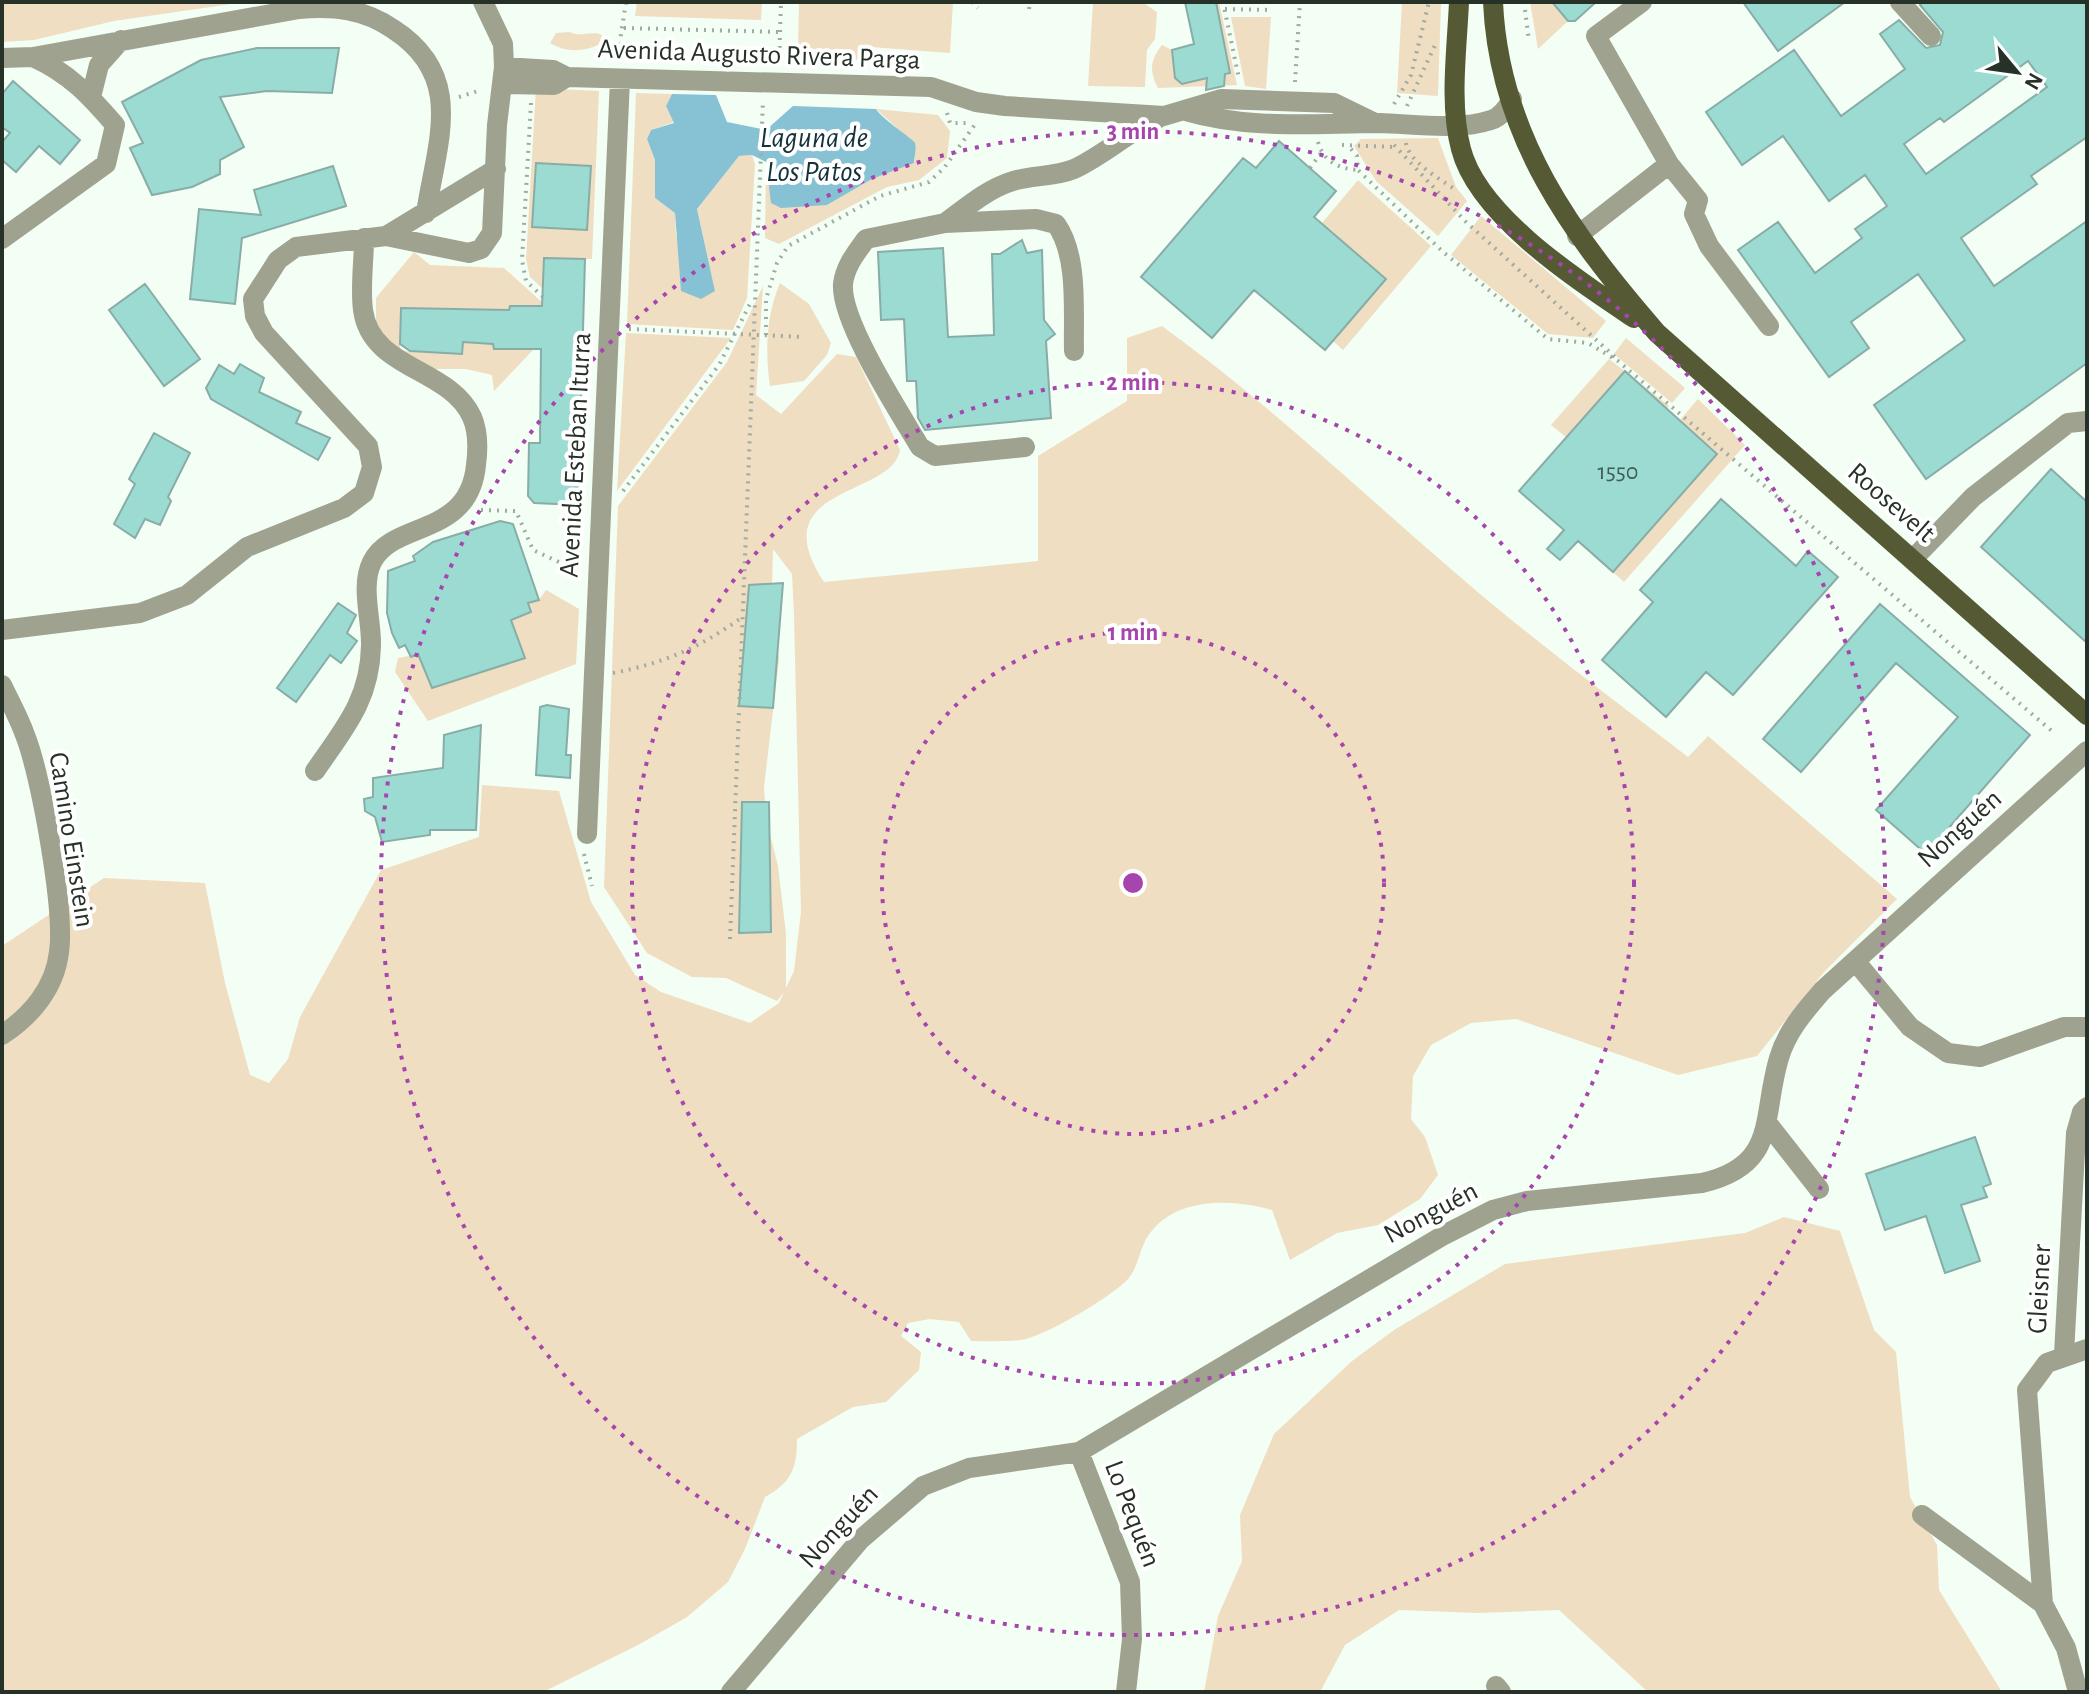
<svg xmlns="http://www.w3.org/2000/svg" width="2089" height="1694" viewBox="0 0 2089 1694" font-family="'Alegreya Sans',sans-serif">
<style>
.green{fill:#efdec1;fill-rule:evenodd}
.water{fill:#87c1d4}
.building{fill:#9bdbd2;stroke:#88ada7;stroke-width:2;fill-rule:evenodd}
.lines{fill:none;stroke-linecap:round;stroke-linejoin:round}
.path{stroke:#9faaa1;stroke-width:4;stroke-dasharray:2 6;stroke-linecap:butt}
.minor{stroke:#9fa28e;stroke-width:20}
.major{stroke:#555a35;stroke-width:20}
.ring{fill:none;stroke:#a646ad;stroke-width:4;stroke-dasharray:4 8}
.labels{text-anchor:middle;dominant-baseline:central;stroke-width:8;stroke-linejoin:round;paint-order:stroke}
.number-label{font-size:24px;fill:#435c52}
.street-label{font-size:28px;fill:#263128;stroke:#fff}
.water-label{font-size:30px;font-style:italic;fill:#15323b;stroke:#fff}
.centre{fill:#a646ad;stroke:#fff;stroke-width:4}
.ring-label{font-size:24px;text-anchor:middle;font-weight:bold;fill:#a646ad;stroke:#fff;stroke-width:8;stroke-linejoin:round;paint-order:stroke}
</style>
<rect width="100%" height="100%" fill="#f3fef5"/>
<path class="green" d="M2 2H245L114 21 34 40 2 42Z
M637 2H762L761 20 635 16Z
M799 2H953L950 53 871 47 866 50 861 60 807 57 798 50Z
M1093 2H1142L1157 12 1155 39 1147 50 1145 87 1088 86Z
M1216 2H1219L1237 85 1158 88C1149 71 1150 60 1162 45L1172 50 1182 84 1230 73Z
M1402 2H1441L1438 96 1397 93Z
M1530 2H1552L1568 21 1538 49Z
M1231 17H1271L1266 89 1245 86Z
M570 32C581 38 591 30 602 35L600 44C583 52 567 53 550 43L556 33Z
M536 88 599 91 592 259 544 258 543 289 530 277 526 259Z
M636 93 672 94 666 106 674 122 651 130 647 139 655 160V198L675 213 676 236 715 291 697 209 739 156 752 155 755 164 747 298 733 330 627 324Z
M876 109 938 115 950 131 947 158 919 180 887 187 779 244 765 238 766 161 769 176 814 205H827L872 179 914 163 916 145Z
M1438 138 1456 187 1467 201 1438 236 1376 181 1354 146 1361 139Z
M1358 180 1431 246 1343 350 1333 341 1386 279 1322 223Z
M1481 216 1606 321 1593 338 1548 334 1451 255Z
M414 252 430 265 504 268 543 303 542 313 525 306H510L509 310 401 308 400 351 461 354 463 342 493 344 494 349H534L494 391 492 375 466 369H420L404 361 376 325V298Z
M780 283 809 304 831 343 827 355 804 381 770 386C765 351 766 316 780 283Z
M763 286 756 395 781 414 837 354 856 357 900 450C892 498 760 485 824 582L1038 561V456L1127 401V338L1162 326C1267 402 1361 492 1459 576 1533 640 1611 698 1688 757L1708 736 1897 899 1824 972 1757 1056 1678 1075 1516 1019 1471 1023 1431 1045 1413 1076 1411 1119 1425 1137 1438 1175 1420 1199 1378 1225 1337 1233 1290 1260 1272 1210C1232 1199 1175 1196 1148 1236 1139 1249 1139 1267 1127 1280 1111 1297 1044 1337 1021 1340 1005 1342 987 1341 971 1341L959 1322 930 1319 908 1323 901 1336 921 1352 919 1370 886 1402 853 1407 797 1439C797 1468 792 1482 765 1497L745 1549 728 1582 687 1617 638 1645 543 1692H2V946L104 878 205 883 225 983 250 1075 269 1083 288 1059 300 1017 381 870 479 837 482 785 559 791 591 902 635 975 661 992 750 1023 779 1003 784 992 777 1001 726 978 692 977 647 953 604 887 618 506 727 362ZM773 549 792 574 794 615 801 912 794 971 786 988V934L778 866 766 818 764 787 779 660 772 589Z
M626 333 731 338 617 491Z
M1626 338 1685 388 1672 403 1614 354Z
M1609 359 1669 406 1667 409 1625 372 1566 437 1551 425Z
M1698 399 1745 445 1624 582 1613 572 1717 454 1680 420Z
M546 590 579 609 576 664 428 721 395 672 398 658 418 654 433 688 524 658 511 620 530 612 528 603 539 600Z
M1784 1217 1840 1231 1874 1330 1896 1352 1910 1497 1937 1545 1939 1590 2002 1692H1648L1559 1610 1478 1613 1399 1610 1345 1645 1320 1692H1204L1218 1616 1242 1561 1240 1515 1274 1434 1352 1361 1394 1330 1505 1264 1745 1233Z"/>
<path class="water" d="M672 94 716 95 727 122 766 130 793 106 876 109C882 119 913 139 915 143 917 148 914 158 914 163L872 179 827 205 781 208 771 203 766 162 752 155 739 156 697 209 715 291 701 299 681 291 675 213 655 198V160L647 139 651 130 674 123 666 106Z"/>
<path class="building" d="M1185 2H1216L1230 73 1225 74 1224 86 1206 90 1207 78 1182 84 1175 78 1172 50 1194 44Z
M1552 2H1596L1575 21H1568Z
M1743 2H1845L1778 51Z
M1923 2H2087V137L2031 176 2037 184 1961 238 1994 286 2087 221V363L1926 479 1874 405 1965 340 1918 274 1851 322 1869 348 1829 377 1738 250 1778 222 1815 273 1862 238 1855 229 1887 206 1865 175 1829 201 1783 136 1742 165 1706 112 1794 50 1841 116 1905 69 1880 34 1899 20 1926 48 1940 45 1943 32 1920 5ZM2028 61 2047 87 1926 174 1904 144 1940 118 1944 122Z
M257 48H339L332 93 267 91 220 97 244 147 220 160V174L192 187 152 195 130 148 143 143 122 102 201 60Z
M13 81 80 140 60 164 39 146 16 172 2 160V142L10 133 2 127V94Z
M1279 141 1336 191 1314 217 1386 279 1325 350 1254 290 1212 338 1141 277 1243 158 1256 168Z
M536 163 591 166 587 230 532 227Z
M333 166 346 206 242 238 235 304 190 299 199 209 261 215 254 190Z
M1022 240 1027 253 1042 250 1044 320 1055 334 1046 341 1051 418 925 430 918 418 916 381H907L904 319 881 320 878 252 943 248 948 337 994 335 992 254H1000Z
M544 258 585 259 578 505 534 503 528 496 529 443H540L541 349H494L493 344 463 342 462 354 410 351 400 344 401 308 509 310 510 306H542Z
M145 284 200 359 164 386 109 310Z
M240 364 264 378 259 392 301 412 296 423 330 438 318 460 211 399 206 388 219 365 234 374Z
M1625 371 1717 454 1613 572 1578 541 1560 560 1547 549 1564 530 1519 491Z
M154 433 190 453 168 497 171 501 160 525 145 519 135 538 114 524 135 484 129 479Z
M2051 469 2087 502V643L1981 547Z
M1721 499 1796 566 1808 551 1838 577 1733 695 1706 672 1666 717 1602 660 1653 602 1640 590Z
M500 521 513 524 539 600 528 603 531 612 511 620 525 658 432 688 418 654 411 657 405 645 399 648 392 633 387 613 388 571 415 561 413 556 433 542Z
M783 583 773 708 739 706 749 585Z
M338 603 356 615 347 633 357 641 341 663 330 655 296 702 277 688Z
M1880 604 2030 735 1926 854 1876 810 1958 717 1896 663 1801 772 1763 739Z
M547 705 569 709 566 755H571L570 778 536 775 540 707Z
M481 725 476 830H430V835L382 842 375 817 365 811 364 799 373 797V778L443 768 444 735Z
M742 802H769L771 932 739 933Z
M1975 1137 1991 1184 1983 1187 1987 1197 1961 1205 1980 1261 1945 1273 1926 1216 1885 1230 1866 1174Z"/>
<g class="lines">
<path class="path" d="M972 2 978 8
M1223 2 1239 79
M1524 2 1529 41
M1029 9 1030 2
M1225 9 1272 10
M624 28 780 32
M617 60 626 2
M779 64 781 2
M1295 82 1300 2
M459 97 481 90
M531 103 522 260 526 281 543 297
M1394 104 1411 75 1429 2
M1407 106 1435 45
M947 113 950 123H971
M1318 142C1323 161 1339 169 1358 170
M1406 143C1409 162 1440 179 1456 190
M1342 145 1394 147
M1394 145 1466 222 1615 357
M1351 149 1357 156 1358 170 1442 251 1548 339 1588 343 1618 361 2053 732
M1310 168 1321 153
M629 329 803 337
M766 335V299L777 263 788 246 880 196 929 182 944 168 976 123
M623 491 719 365 752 300
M481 510 516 511 533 550 578 571
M613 673C664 663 699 648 741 618
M584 854 592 886
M730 939 763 100"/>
<path class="minor" d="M1642 2 1596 36 1669 164 1698 200 1694 214 1709 246 1769 326
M1900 2 1931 36
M2 58 33 57 299 9C334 6 364 9 393 29 466 76 437 141 426 213
M504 67 553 70 567 77 931 87 976 102 1005 106 1164 116 1221 99 1334 103 1375 123
M503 84 554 85 567 77
M91 97 99 65 121 40
M1185 111C1250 130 1314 123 1380 123 1414 124 1458 131 1491 120 1501 117 1507 108 1512 99
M945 223 866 239C856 253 845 266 843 284 840 321 900 413 920 447L935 456 1025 447
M386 236 496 169
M1577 236 1669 164
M2 239 106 164 115 125C90 96 69 73 33 57
M1074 351C1073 313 1079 256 1056 224L1036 219 945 223C967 207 987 189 1013 181 1033 175 1055 177 1074 169 1104 155 1128 132 1159 118
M1913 559 1973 497 2068 423 2087 421
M2 630 140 613 187 595 247 547 344 508 364 493 372 467 368 446 264 333 255 316 253 299 278 260 296 247 386 236 469 253 481 249 492 233 497 125 504 67 503 44 483 2
M2 685C10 702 19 718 25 735 41 775 65 911 59 952 55 988 31 1016 2 1035
M315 771C344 729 370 700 371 646 372 621 360 586 372 562 393 520 469 538 476 465 478 450 478 431 472 417 449 367 371 370 363 310 360 287 364 261 364 238
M587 834 620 79
M1856 962 1910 1027 1948 1053 1980 1057 2064 1027H2087
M1768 1124 1819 1189
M2064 1354 2076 1133 2082 1112 2087 1107
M1079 1452 1130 1582 1132 1639 1126 1692
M1922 1515 2043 1604
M1496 1686 1501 1692
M731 1692 860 1540 923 1486 969 1468 1079 1452 1444 1235 1493 1210 1527 1201 1702 1183C1779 1165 1761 1118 1779 1058 1787 1031 1804 1012 1822 991L2087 751
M2078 1692 2066 1648 2043 1604 2027 1390 2047 1363 2087 1349"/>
<path class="major" d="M1459 2C1457 49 1449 104 1461 149 1478 216 1579 281 1634 318
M1493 2C1499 137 1573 236 1657 333L2087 715"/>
</g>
<g class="ring">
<circle cx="1133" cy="883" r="251"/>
<circle cx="1133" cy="883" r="501"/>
<circle cx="1133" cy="883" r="752"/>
</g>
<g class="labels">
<g class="number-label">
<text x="1618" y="472">1550</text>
</g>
<g class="street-label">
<text transform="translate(759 55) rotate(2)">Avenida Augusto Rivera Parga</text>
<text transform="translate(576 455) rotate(-87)">Avenida Esteban Iturra</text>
<text transform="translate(1891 503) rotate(41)">Roosevelt</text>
<text transform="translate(1960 829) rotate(-42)">Nonguén</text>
<text transform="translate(71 840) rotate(81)">Camino Einstein</text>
<text transform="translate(1431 1213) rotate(-28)">Nonguén</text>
<text transform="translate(2040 1289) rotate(-87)">Gleisner</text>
<text transform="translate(1132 1514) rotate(69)">Lo Pequén</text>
<text transform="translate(839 1527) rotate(-47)">Nonguén</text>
</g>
<g class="water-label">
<text x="814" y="138">Laguna de<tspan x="814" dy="34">Los Patos</tspan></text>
</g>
</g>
<circle cx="1133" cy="883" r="12" class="centre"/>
<g class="ring-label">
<text x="1133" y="139">3 min</text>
<text x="1133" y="390">2 min</text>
<text x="1133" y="640">1 min</text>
</g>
<rect width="2089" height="1694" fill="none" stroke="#263128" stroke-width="8"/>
<g transform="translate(2017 72) rotate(119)" stroke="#ffffff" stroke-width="6" paint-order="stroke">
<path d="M0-6L14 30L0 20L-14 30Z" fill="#263128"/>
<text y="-12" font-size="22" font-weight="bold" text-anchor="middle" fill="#263128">N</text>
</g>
</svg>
